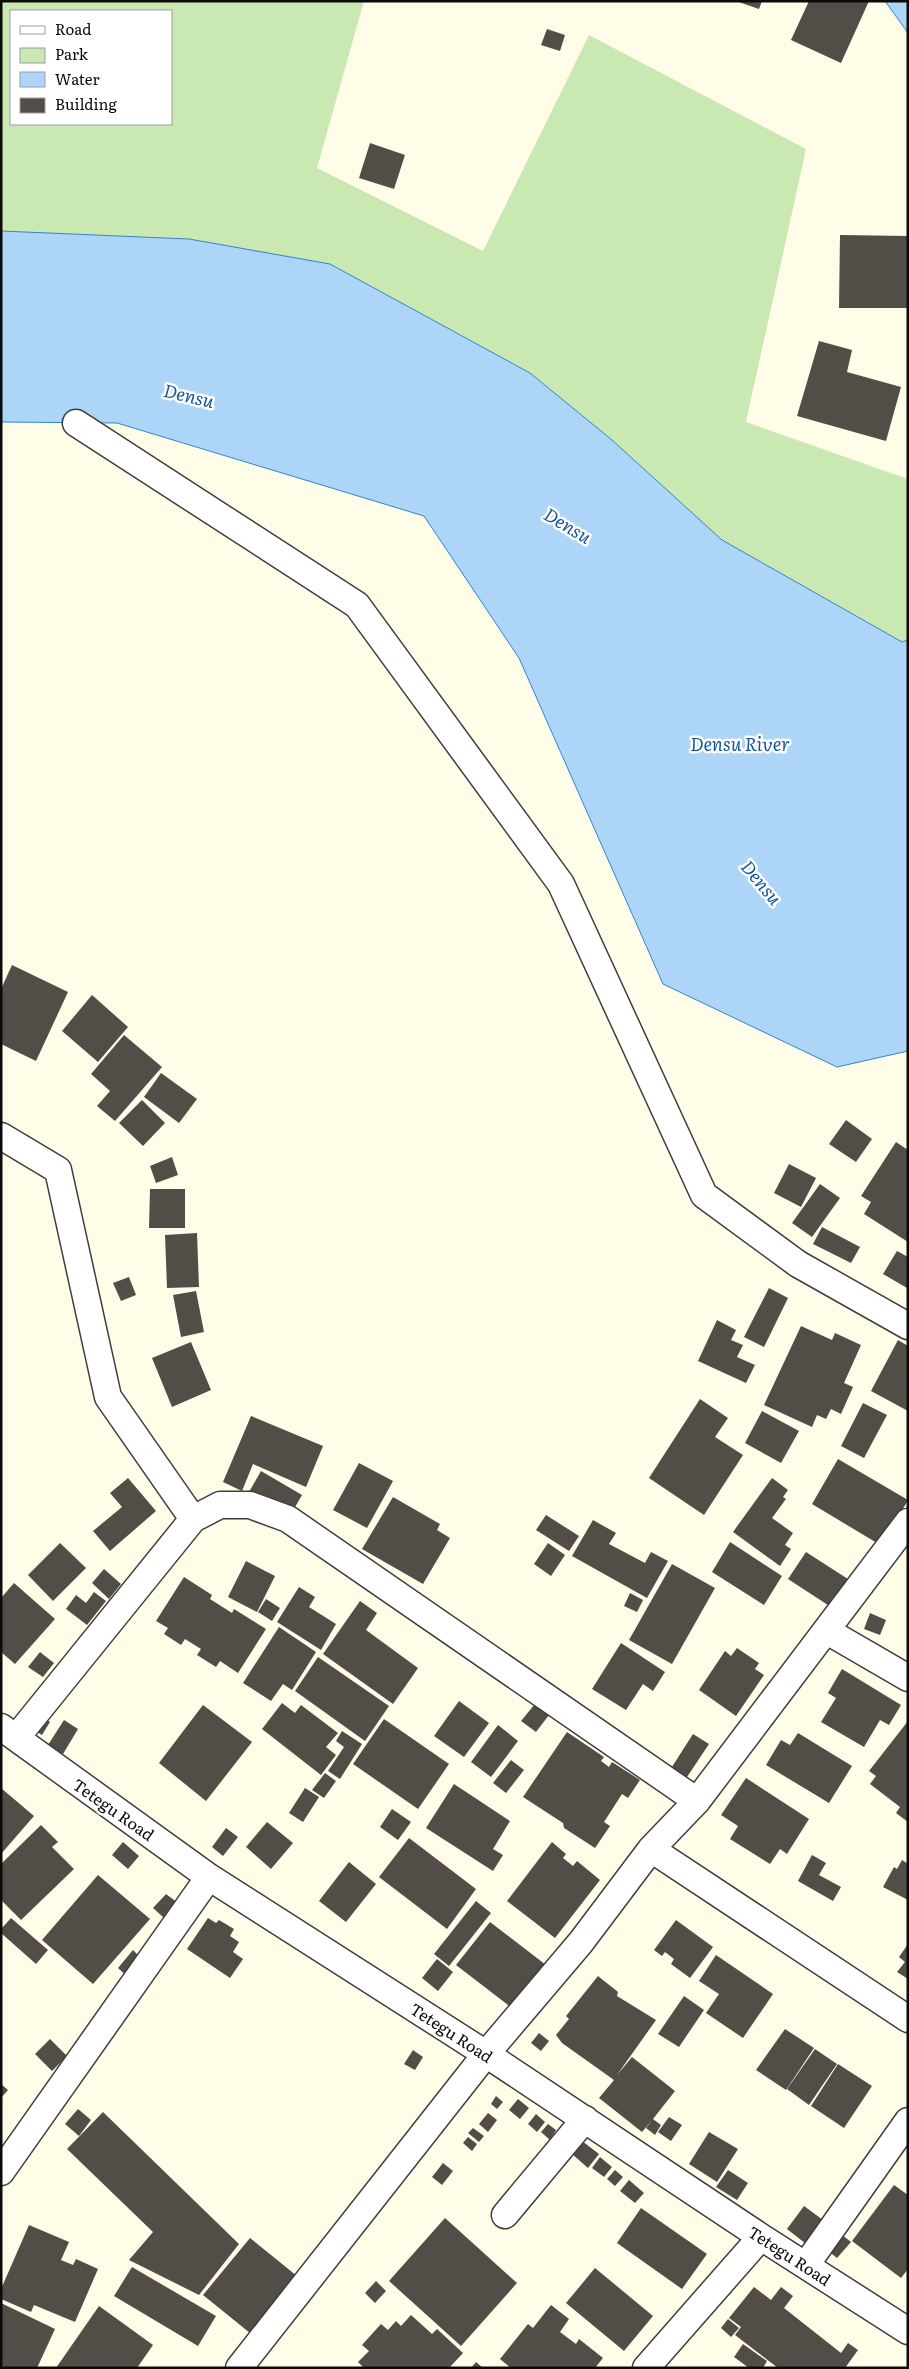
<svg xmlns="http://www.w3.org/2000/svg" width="909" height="2369" viewBox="0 0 909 2369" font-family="Literata,serif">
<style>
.green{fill:#cae9b2;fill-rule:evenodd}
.water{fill:#acd5f7;stroke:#3284cf}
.building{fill:#534d47}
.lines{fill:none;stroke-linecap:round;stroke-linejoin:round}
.minor-casing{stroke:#3e3e3e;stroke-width:29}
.minor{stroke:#fff;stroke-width:26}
.labels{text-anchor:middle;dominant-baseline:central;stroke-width:5;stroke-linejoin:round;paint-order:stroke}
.street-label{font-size:16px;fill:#0b0b0b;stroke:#fff}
.water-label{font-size:18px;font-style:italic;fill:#13569d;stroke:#fff}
</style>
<rect width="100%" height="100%" fill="#fffce8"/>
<path class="green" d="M1 1H364L317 168 483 251 589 35 806 149 746 422 908 479V640L902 642 722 540 612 440 530 373 189 239 1 231ZM11 11H171V124H11Z"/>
<path class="water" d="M885 1H908V33Z
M1 231 189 239 330 264 530 373 612 440 722 540 902 642 908 640V1051L837 1067 663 984 519 658 424 516 117 423 1 422Z"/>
<path class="building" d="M736 1H762L759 9Z
M809 1H869L841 63 791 40Z
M547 29 565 35 560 51 541 45Z
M370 143 405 155 394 189 359 178Z
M840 235 908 236V308H839Z
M819 341 852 350 847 372 901 387 886 441 797 416Z
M12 965 68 992 36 1061 1 1044V989Z
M92 995 128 1027 98 1062 62 1031Z
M124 1035 162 1067 115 1121 97 1106 110 1091 91 1074Z
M161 1073 197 1099 179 1123 144 1097Z
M142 1100 165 1123 143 1146 119 1123Z
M846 1120 872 1139 856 1162 829 1144Z
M896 1142 908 1150V1242L864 1214 871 1202 861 1196Z
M172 1157 178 1175 156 1183 150 1166Z
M789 1164 816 1178 801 1207 774 1193Z
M820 1184 840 1198 812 1237 792 1223Z
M150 1189H185V1228H149Z
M822 1227 860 1247 851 1263 813 1244Z
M197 1233 199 1287 167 1288 165 1235Z
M897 1251 908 1257 907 1288 883 1274Z
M129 1277 136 1295 121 1301 113 1283Z
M769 1288 788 1298 764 1347 744 1337Z
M196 1291 204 1332 181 1337 173 1295Z
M717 1320 736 1330 731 1340 743 1345 737 1357 755 1365 746 1383 698 1361Z
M801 1326 832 1340 835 1333 861 1345 844 1383 853 1387 841 1414 831 1409 826 1419 817 1415 812 1427 764 1405Z
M898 1340 908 1346V1411L871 1391Z
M191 1342 211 1390 172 1407 152 1358Z
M700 1399 728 1418 715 1437 743 1455 704 1515 649 1478Z
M863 1403 887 1415 864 1458 841 1446Z
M762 1411 799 1431 781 1463 745 1443Z
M251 1416 323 1446 306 1487 253 1464 242 1491 223 1482Z
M838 1459 908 1500 882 1546 812 1504Z
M359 1463 393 1481 367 1528 333 1510Z
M261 1471 302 1495 290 1516 249 1492Z
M128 1478 156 1511 110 1551 93 1531 122 1507 110 1493Z
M772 1478 788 1490 783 1497 786 1499 772 1518 793 1533 785 1545 791 1549 780 1566 733 1532Z
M393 1497 440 1524 437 1530 450 1538 423 1584 362 1549Z
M546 1515 579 1536 569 1551 536 1530Z
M593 1520 616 1533 609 1544 645 1563 651 1552 668 1561 647 1598 572 1556Z
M730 1542 782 1576 764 1605 712 1572Z
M60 1543 86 1568 53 1601 28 1575Z
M548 1543 565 1555 551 1576 534 1564Z
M806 1552 851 1581 834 1609 788 1579Z
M246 1561 275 1576 257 1612 228 1597Z
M672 1564 715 1588 672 1664 629 1640Z
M104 1569 121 1584 109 1599 92 1583Z
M184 1577 212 1595 210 1599 232 1613 234 1609 266 1629 238 1673 220 1661 216 1667 197 1655 201 1649 185 1639 181 1645 164 1634 168 1628 156 1621Z
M14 1583 55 1619 15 1664 1 1652V1598Z
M299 1587 315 1597 309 1607 336 1624 321 1650 277 1622Z
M94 1592 106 1601 87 1625 66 1609 76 1595 86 1603Z
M630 1593 643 1600 637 1612 624 1606Z
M266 1599 280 1608 272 1621 258 1612Z
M360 1601 377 1613 366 1630 418 1668 393 1704 323 1654Z
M870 1613 886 1620 880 1635 864 1629Z
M279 1627 316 1652 292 1690 283 1684 271 1701 243 1683Z
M621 1643 665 1672 653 1691 643 1684 626 1710 592 1689Z
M737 1648 759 1663 755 1669 764 1675 736 1716 699 1690 725 1651 731 1656Z
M40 1652 54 1663 43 1677 28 1667Z
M318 1657 389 1706 365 1741 295 1691Z
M842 1669 901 1705 889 1725 880 1720 864 1747 821 1722 836 1698 828 1693Z
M459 1701 489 1723 464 1757 434 1736Z
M282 1703 295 1713 301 1705 338 1733 326 1747 336 1755 321 1775 262 1729Z
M535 1704 549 1715 536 1732 521 1721Z
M203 1705 252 1742 206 1801 159 1763Z
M38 1714 50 1722 42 1735 29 1727Z
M384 1719 449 1764 418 1809 353 1764Z
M64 1720 78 1729 63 1754 48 1745Z
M908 1721V1822L896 1813 900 1807 870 1784 876 1776 869 1771Z
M498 1725 518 1741 491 1777 471 1762Z
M342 1731 362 1744 340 1779 328 1771 344 1747 336 1741Z
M567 1732 604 1757 601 1761 609 1767 612 1762 640 1780 628 1798 622 1794 604 1822 610 1826 595 1848 564 1828 563 1823 523 1797Z
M798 1733 852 1766 829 1803 766 1765 781 1740 790 1745Z
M693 1734 709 1744 685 1780 670 1770Z
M511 1760 524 1770 506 1793 493 1783Z
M325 1773 336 1781 324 1798 312 1790Z
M746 1778 809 1819 787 1854 780 1849 770 1864 730 1839 738 1826 721 1815Z
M454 1784 510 1821 493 1849 503 1855 493 1871 426 1828Z
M1 1788 34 1816 1 1854Z
M305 1788 319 1797 303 1822 289 1813Z
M392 1809 411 1822 398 1840 380 1827Z
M267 1822 293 1843 271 1869 246 1847Z
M41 1825 58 1842 52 1847 74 1869 21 1920 1 1900V1864Z
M226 1828 238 1837 223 1856 212 1847Z
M409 1838 476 1889 447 1929 379 1877Z
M123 1842 139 1856 128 1869 112 1855Z
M552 1842 566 1854 563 1858 573 1866 577 1861 600 1880 555 1938 507 1901Z
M812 1855 826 1863 819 1875 841 1887 833 1901 798 1881Z
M902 1860 908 1864V1900L883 1887 894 1867 897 1869Z
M349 1862 376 1884 346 1922 319 1901Z
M98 1875 150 1919 93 1984 42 1940Z
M166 1894 178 1903 164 1918 153 1908Z
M476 1901 491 1913 449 1966 434 1954Z
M11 1918 48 1950 36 1964 1 1933V1929Z
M208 1918 216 1923 219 1920 234 1929 230 1936 239 1942 233 1952 243 1959 230 1978 187 1949Z
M676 1920 713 1947 690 1978 671 1964 674 1959 665 1952 662 1956 654 1950Z
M490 1922 546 1965 512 2008 456 1965Z
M908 1944V1979L897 1972 905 1962 899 1957Z
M133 1950 144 1961 129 1978 118 1968Z
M716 1955 773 1994 743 2038 706 2013 719 1994 699 1981Z
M437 1959 453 1972 438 1991 422 1978Z
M598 1976 618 1992 617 1996 656 2020 617 2075 632 2057 675 2091 653 2119 661 2125 655 2135 646 2128 652 2120 642 2132 599 2098 614 2080 562 2043 556 2035 569 2019 566 2016Z
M684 1996 704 2010 679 2047 658 2034Z
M785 2029 814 2048 786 2090 756 2070Z
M539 2033 549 2041 541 2051 531 2043Z
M50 2039 67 2056 52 2071 35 2054Z
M815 2049 837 2064 809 2105 787 2089Z
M413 2050 423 2057 415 2070 404 2064Z
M838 2064 872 2086 844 2128 811 2106Z
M1 2084 8 2090 1 2098Z
M496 2096 503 2102 497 2109 491 2104Z
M518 2099 529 2108 520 2119 509 2110Z
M78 2109 91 2120 79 2136 65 2124Z
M103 2112 239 2244 199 2295 129 2260 153 2232 67 2149Z
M488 2113 497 2120 488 2132 479 2124Z
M536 2114 545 2122 537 2132 528 2124Z
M669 2117 682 2125 671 2141 658 2132Z
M548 2124 556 2130 550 2140 541 2132Z
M473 2128 484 2136 479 2142 468 2133Z
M709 2132 738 2149 717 2182 689 2164Z
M468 2137 477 2144 472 2151 463 2143Z
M582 2141 599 2154 588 2168 572 2154Z
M600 2157 612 2167 604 2177 592 2168Z
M443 2163 453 2171 442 2185 432 2177Z
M615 2170 623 2177 615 2186 607 2179Z
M728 2170 748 2183 737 2200 716 2187Z
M629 2180 644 2193 635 2203 620 2191Z
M894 2185 908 2195V2269L901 2278 852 2241Z
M804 2206 827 2223 810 2247 787 2229Z
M641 2208 707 2254 682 2289 617 2243Z
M445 2218 517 2283 461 2346 389 2281Z
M29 2225 69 2242 61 2260 73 2265 76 2259 98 2269 75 2322 34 2305 31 2312 1 2299V2289Z
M841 2234 851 2242 837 2258 827 2250Z
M250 2238 297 2276 250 2333 203 2295Z
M132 2267 216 2316 198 2346 114 2296Z
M595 2268 653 2316 624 2351 566 2303Z
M376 2281 386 2291 375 2303 365 2293Z
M754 2287 771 2300 781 2287 793 2296 784 2308 841 2353 848 2343 858 2350 845 2368H778L735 2335 741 2327 729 2318Z
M1 2303 55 2329 37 2368H1Z
M551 2305 569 2319 560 2332 576 2344 579 2339 603 2358 595 2368H511L500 2359 528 2324 533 2328Z
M99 2306 153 2345 137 2368H56Z
M411 2315 432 2334 437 2329 463 2353 449 2368H364L358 2362 369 2351 362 2345 381 2324 388 2330 396 2321 401 2326Z
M728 2319 739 2328 731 2337 721 2328Z
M743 2344 767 2361 763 2368H749L734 2357Z
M476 2362 483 2368H471Z"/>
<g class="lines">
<defs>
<path id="minor" d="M76 423 357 605 561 884 704 1195 798 1264 908 1326
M1 1136 58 1170 108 1397 193 1519
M827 1631 908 1678
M1 1727 209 1877 486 2054 761 2237 908 2331
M16 1738 193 1519 220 1505H250L288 1519 697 1801
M651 1849 908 2019
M1 2172 209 1877
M505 2215 585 2119
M806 2265 908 2121
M239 2368 486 2054 581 1942 651 1849 697 1801 908 1522
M646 2368 761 2237"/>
</defs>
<use href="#minor" class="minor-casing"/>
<use href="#minor" class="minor"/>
</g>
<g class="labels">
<g class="street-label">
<text transform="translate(114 1809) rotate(35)">Tetegu Road</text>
<text transform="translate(452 2032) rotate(33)">Tetegu Road</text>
<text transform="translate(790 2255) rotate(33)">Tetegu Road</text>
</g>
<g class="water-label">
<text transform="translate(189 395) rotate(13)">Densu</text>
<text transform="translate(568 525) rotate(31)">Densu</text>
<text x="740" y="743">Densu River</text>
<text transform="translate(762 882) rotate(50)">Densu</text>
</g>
</g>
<rect width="909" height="2369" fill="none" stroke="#0b0b0b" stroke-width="5"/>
<rect x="10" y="10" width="162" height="115" fill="#ffffff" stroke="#9d9d9d"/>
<rect x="20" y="26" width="25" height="8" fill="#ffffff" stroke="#9d9d9d"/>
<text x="55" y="35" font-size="15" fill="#0b0b0b">Road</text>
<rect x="20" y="48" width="25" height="15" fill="#cae9b2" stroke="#9d9d9d"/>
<text x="55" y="60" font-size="15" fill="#0b0b0b">Park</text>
<rect x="20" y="72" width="25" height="15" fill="#acd5f7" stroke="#9d9d9d"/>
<text x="55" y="85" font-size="15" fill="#0b0b0b">Water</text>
<rect x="20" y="98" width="25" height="15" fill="#534d47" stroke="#9d9d9d"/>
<text x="55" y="110" font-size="15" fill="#0b0b0b">Building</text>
</svg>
